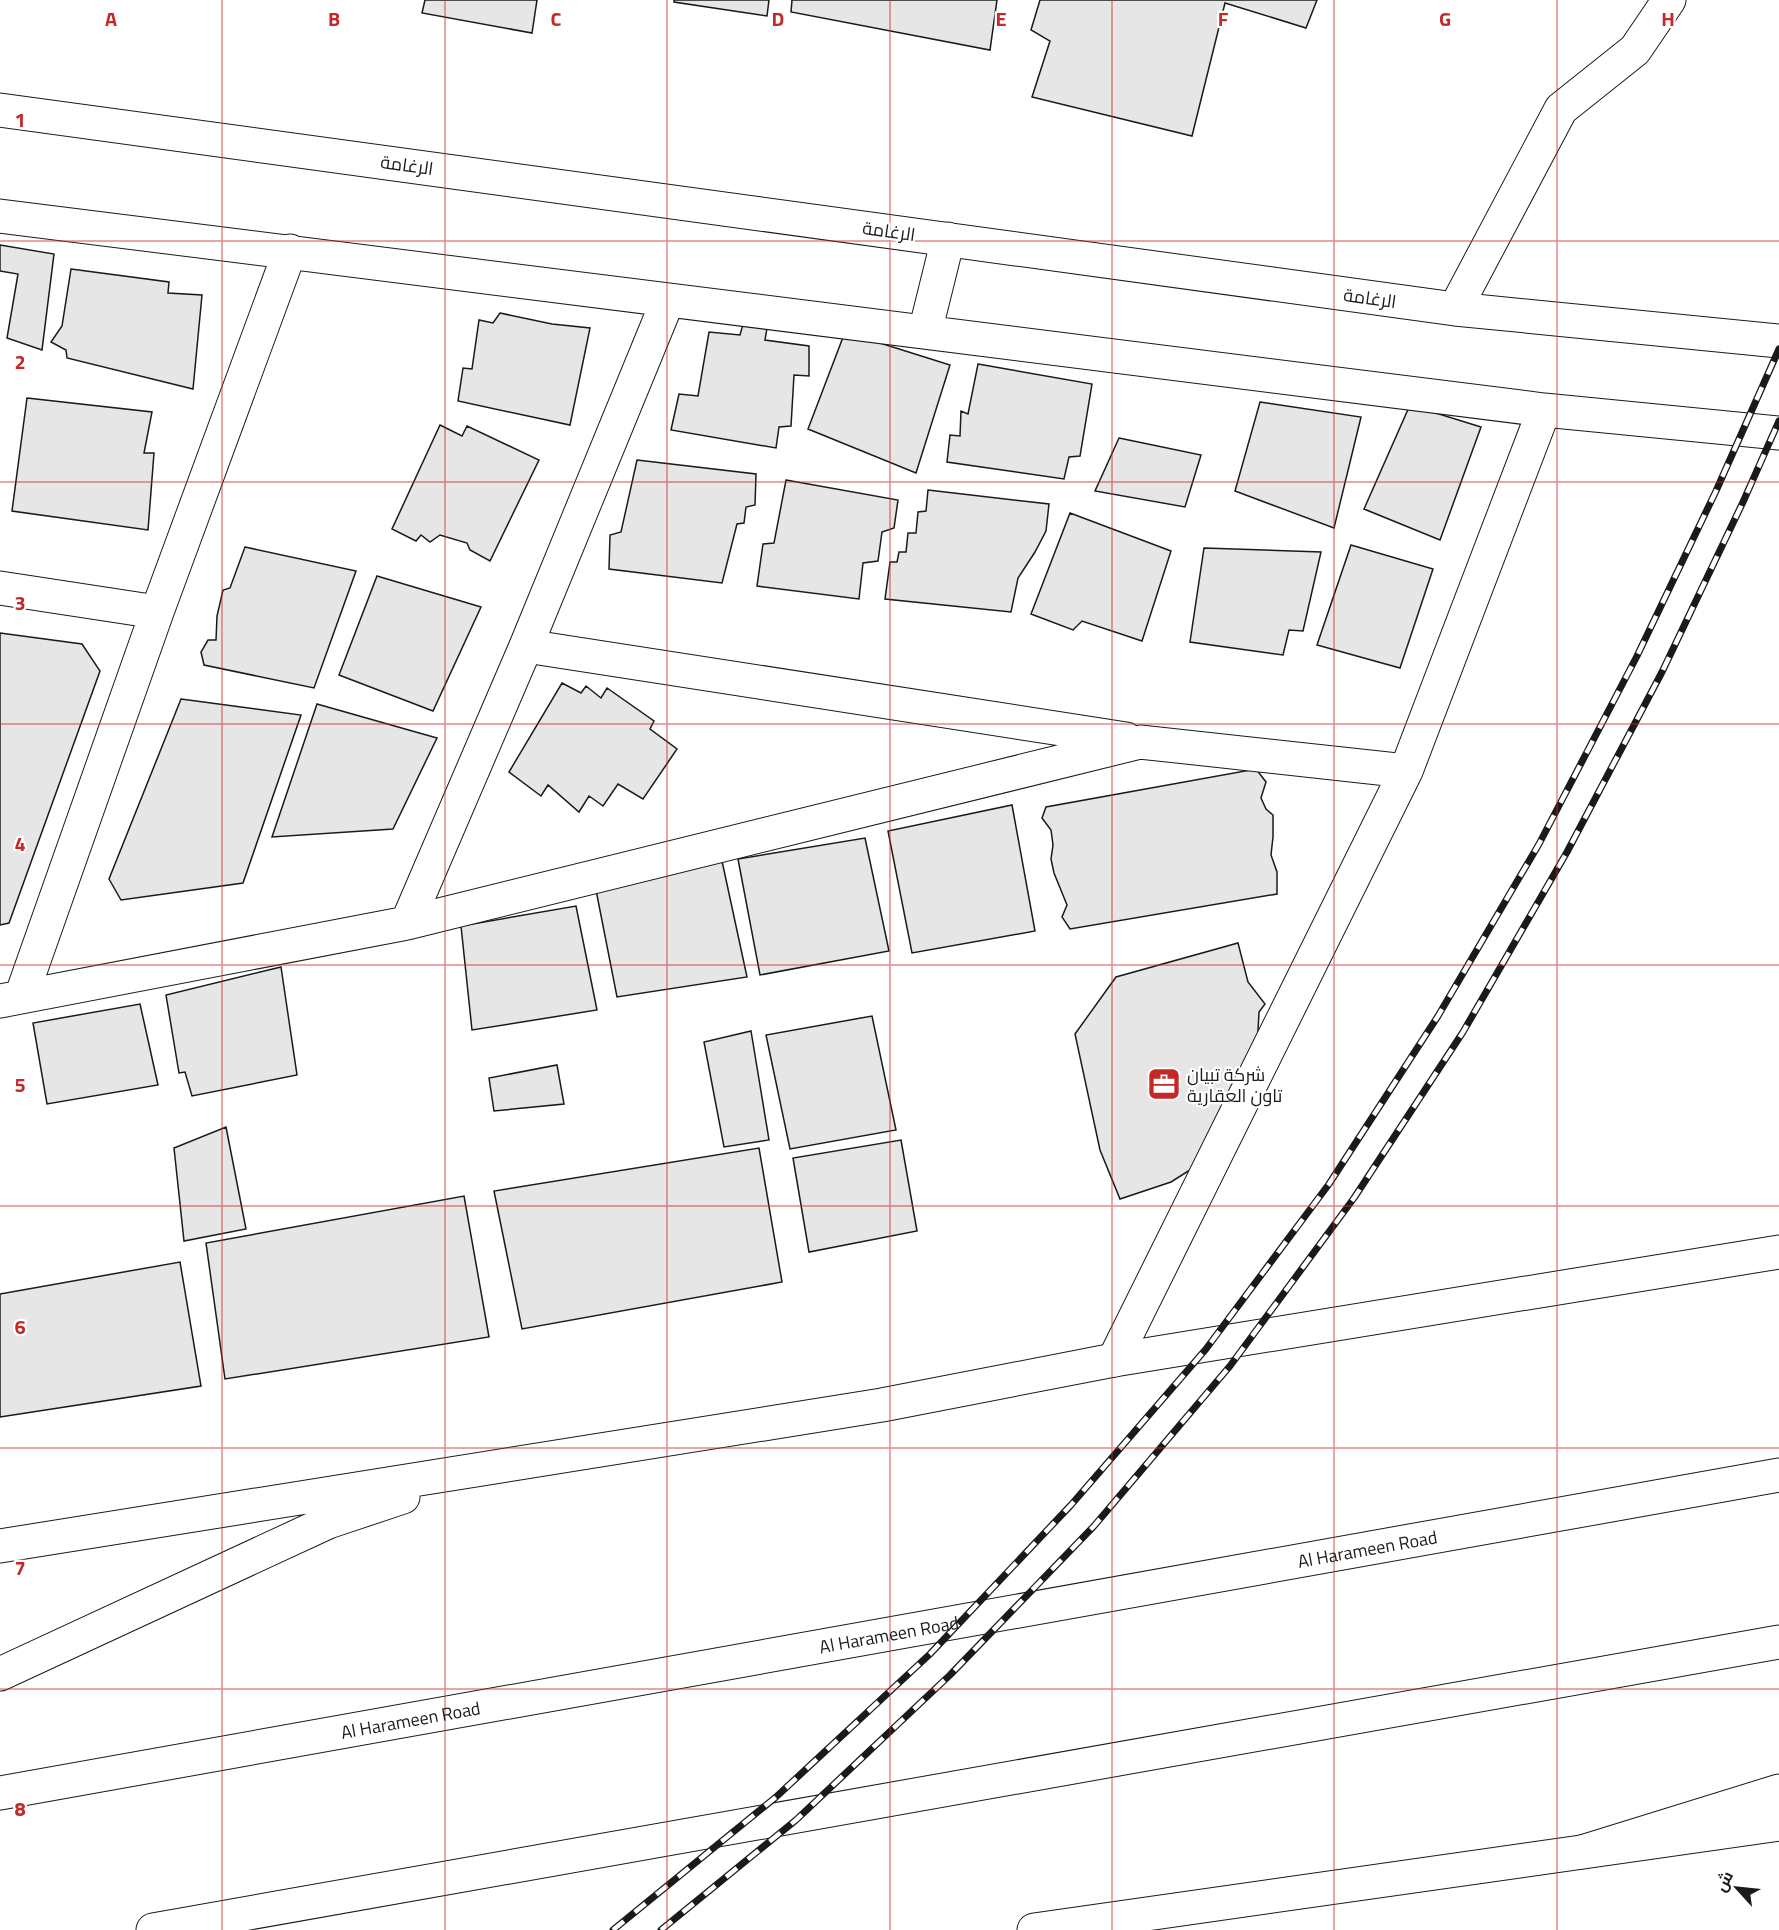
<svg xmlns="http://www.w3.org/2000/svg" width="1779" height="1930" viewBox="0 0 1779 1930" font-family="'Titillium Web',Cairo,sans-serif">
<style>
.building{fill:#e6e6e6;stroke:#1a1a1a;stroke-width:1.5}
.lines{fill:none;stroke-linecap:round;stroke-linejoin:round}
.minor-casing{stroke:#1a1a1a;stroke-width:35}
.secondary-casing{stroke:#1a1a1a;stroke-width:35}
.primary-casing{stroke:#1a1a1a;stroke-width:35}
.motorway-casing{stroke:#1a1a1a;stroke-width:35}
.minor{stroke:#fff;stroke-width:33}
.secondary{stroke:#fff;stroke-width:33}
.primary{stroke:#fff;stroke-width:33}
.motorway{stroke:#fff;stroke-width:33}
.rail-casing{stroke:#1a1a1a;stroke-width:7}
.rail{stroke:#fff;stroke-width:4.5;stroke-dasharray:14;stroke-linecap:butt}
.grid{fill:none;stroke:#c62828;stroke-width:1.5;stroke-opacity:0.55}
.labels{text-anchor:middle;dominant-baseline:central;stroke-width:4.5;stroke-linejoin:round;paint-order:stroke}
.street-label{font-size:18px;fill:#1a1a1a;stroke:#fff}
.poi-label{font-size:18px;fill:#1a1a1a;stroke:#fff;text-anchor:start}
.grid-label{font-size:20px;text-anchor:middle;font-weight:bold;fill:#c62828;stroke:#fff;stroke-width:4.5;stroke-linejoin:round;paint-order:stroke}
</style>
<rect width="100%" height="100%" fill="#fff"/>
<path class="building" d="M425 0H537L532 33 422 13Z
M674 0H769L767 16 674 2Z
M792 0H997L990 50 791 12Z
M1040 0H1317L1306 28 1225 3 1192 136 1032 97 1050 41 1031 30Z
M0 245 54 254 42 350 7 338 18 274 0 271Z
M71 269 169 282 168 293 202 295 193 389 67 358 66 350 51 342 62 326Z
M500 313 552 324 590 328 570 425 458 401 463 368 472 369 479 320 493 323Z
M743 324 767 328 765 340 809 346V376L794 375 791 426 779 427 776 448 671 430 679 394 698 396 709 332 740 335Z
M845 332 950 365 916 473 808 429Z
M978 364 1092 384 1080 456 1069 457 1064 479 947 462 950 435 960 436 961 411 968 414Z
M27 398 152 412 144 453H154L148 530 12 511Z
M1260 402 1361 417 1334 528 1235 491Z
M1410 405 1481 427 1440 540 1364 509Z
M440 425 462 436 467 426 539 460 490 561 470 550 467 543 440 535 430 542 421 535 416 541 392 529Z
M1119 438 1201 455 1185 507 1095 491Z
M637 460 756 474 755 505 746 507 744 523 737 524 722 583 609 569 610 535 621 532Z
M786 480 898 500 894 528 882 532 878 561 863 563 859 599 757 586 763 544 774 543Z
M928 490 1049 504 1046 531 1035 552 1018 578 1011 612 885 599 890 562H897L899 552H906L908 533H916L918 512 926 511Z
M1070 513 1171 551 1142 641 1082 621 1073 630 1031 614Z
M1351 545 1433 569 1400 668 1317 645Z
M245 547 356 571 314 688 204 665 201 652 208 640H216L217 616 223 590 230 588Z
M1204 548 1321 552 1303 631 1289 630 1283 655 1190 642Z
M377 576 481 607 433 711 339 675Z
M0 633 82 644 100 671 9 923 0 925Z
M562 683 581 693 586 686 601 698 607 688 654 721 650 729 677 749 643 799 618 784 603 806 589 796 579 812 548 785 541 796 509 772Z
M181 699 301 715 243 883 121 900 109 879Z
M317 704 437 738 393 829 272 837Z
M1256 769 1266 782 1261 798 1266 809 1273 815V837L1271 855 1277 872V894L1070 929 1062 917 1067 905 1054 873 1051 859 1053 845 1051 830 1042 818 1046 807Z
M1012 805 1035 931 912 953 888 831Z
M865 838 889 951 760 975 738 859Z
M722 861 747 977 617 997 595 885Z
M576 906 597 1010 472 1030 461 926Z
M1238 943 1248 982 1265 1004 1259 1012 1257 1050 1217 1153 1171 1182 1120 1199 1100 1150 1075 1034 1116 977Z
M281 967 297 1075 192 1096 185 1072 179 1073 166 995Z
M140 1004 158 1085 47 1104 33 1023Z
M872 1016 896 1130 790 1149 766 1035Z
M751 1031 769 1140 724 1147 704 1042Z
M557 1065 564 1104 494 1111 489 1078Z
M226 1127 246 1229 184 1241 174 1148Z
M901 1140 917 1231 809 1252 793 1158Z
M759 1148 782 1282 522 1329 494 1191Z
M464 1196 489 1337 225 1379 206 1243Z
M180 1262 201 1386 0 1417V1294Z"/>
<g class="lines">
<defs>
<path id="minor" d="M0 110 1455 309 1779 341
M0 216 1544 410 1779 433
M1455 309 1561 109 1635 50 1669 0
M925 332 948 239
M0 588 157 612
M526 646 1126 739
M407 923 526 646 668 300
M21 997 157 612 290 251
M0 1001 407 923 1140 742 1406 771
M1114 1360 1406 771 1544 410"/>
<path id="secondary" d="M1034 1930 1779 1824"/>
<path id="primary" d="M0 1546 882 1405 1114 1360 1779 1252
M0 1674 328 1522 403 1497
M1582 1852 1779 1791"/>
<g id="motorway">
<path id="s1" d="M0 1793 1779 1475"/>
<path d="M153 1930 1779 1642"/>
</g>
</defs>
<use href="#minor" class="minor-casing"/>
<use href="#secondary" class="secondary-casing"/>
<use href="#primary" class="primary-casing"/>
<use href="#motorway" class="motorway-casing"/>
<use href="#minor" class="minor"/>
<use href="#secondary" class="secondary"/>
<use href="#primary" class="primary"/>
<use href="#motorway" class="motorway"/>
<defs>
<path id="rail" d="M613 1930 776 1797 930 1654 1071 1505 1206 1349 1329 1184 1438 1016 1539 844 1637 656 1716 491 1779 349
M661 1930 796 1820 950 1675 1094 1526 1230 1366 1354 1198 1463 1032 1567 852 1662 672 1743 502 1779 421"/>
</defs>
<use href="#rail" class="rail-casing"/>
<use href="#rail" class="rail"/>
</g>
<path class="grid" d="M222 0V1930M445 0V1930M667 0V1930M890 0V1930M1112 0V1930M1334 0V1930M1557 0V1930M0 241H1779M0 482H1779M0 724H1779M0 965H1779M0 1206H1779M0 1448H1779M0 1689H1779"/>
<defs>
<symbol id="office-square" viewBox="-11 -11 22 22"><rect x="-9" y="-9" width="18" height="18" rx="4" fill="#c62828" stroke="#fff"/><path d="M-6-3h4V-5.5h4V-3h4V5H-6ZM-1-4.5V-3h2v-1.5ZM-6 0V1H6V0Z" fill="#fff"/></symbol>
</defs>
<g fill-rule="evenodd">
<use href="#office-square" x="1145" y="1065" width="38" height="38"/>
</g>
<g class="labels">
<g class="street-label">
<text transform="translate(407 165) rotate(8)">الرغامة</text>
<text transform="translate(889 231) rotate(8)">الرغامة</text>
<text transform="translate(1370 298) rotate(8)">الرغامة</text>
<text stroke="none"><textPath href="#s1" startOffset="1389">Al Harameen Road</textPath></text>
<text stroke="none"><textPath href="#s1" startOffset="903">Al Harameen Road</textPath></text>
<text stroke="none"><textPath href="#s1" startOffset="417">Al Harameen Road</textPath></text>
</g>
<g class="poi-label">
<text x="1187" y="1074">شركة تبيان<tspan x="1187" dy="21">تاون العقارية</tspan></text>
</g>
</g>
<g class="grid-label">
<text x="111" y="26">A</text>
<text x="334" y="26">B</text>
<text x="556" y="26">C</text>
<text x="778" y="26">D</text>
<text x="1001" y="26">E</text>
<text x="1223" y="26">F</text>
<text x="1445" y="26">G</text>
<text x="1668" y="26">H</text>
<text x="20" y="127">1</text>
<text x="20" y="369">2</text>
<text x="20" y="610">3</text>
<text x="20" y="851">4</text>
<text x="20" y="1092">5</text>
<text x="20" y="1334">6</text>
<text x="20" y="1575">7</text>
<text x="20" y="1816">8</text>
</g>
<g transform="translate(1737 1888) rotate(297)" stroke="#ffffff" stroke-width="4.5" paint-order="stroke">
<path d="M0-4.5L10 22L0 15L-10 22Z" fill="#1a1a1a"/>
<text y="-9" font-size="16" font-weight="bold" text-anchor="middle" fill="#1a1a1a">ش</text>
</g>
</svg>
